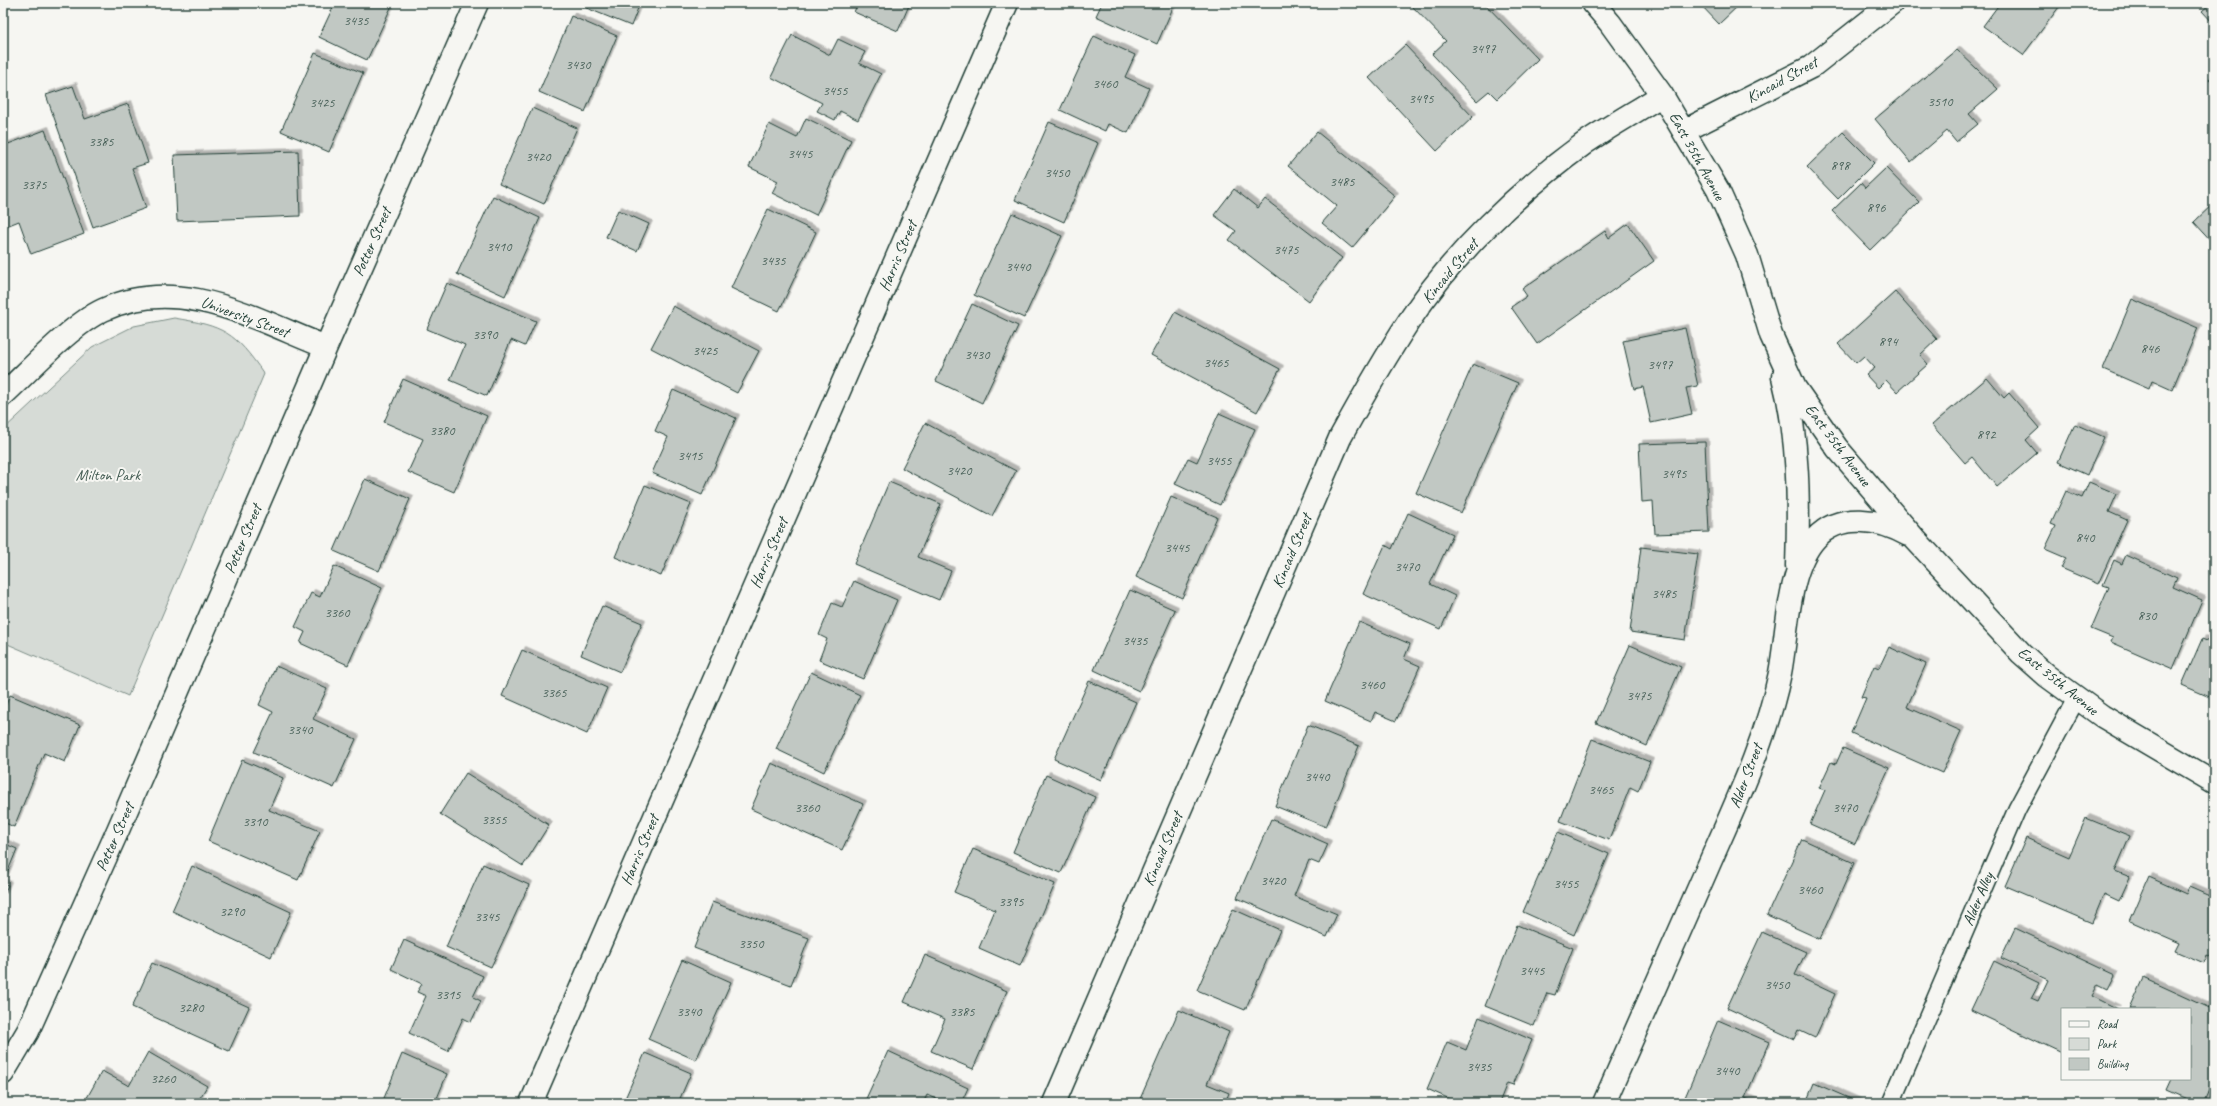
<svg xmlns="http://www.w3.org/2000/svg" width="2217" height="1106" viewBox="0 0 2217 1106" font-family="Caveat,sans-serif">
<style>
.green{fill:#d6dbd6;stroke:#7a8c85}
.building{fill:#c1c8c3;stroke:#1f3d34;filter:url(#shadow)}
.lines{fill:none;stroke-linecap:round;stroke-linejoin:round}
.lane-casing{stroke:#1f3d34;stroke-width:20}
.street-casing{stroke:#1f3d34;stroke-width:25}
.lane{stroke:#f6f6f2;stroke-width:17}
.street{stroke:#f6f6f2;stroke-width:22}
.labels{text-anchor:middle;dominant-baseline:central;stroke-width:4;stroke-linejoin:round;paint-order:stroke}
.number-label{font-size:14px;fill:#486058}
.street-label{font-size:16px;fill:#1f3d34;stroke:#f6f6f2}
.park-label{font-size:16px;fill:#445d54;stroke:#f6f6f2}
</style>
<defs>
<filter id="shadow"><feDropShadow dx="3.5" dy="-3.5" stdDeviation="0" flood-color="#0004"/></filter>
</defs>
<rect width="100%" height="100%" fill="#f6f6f2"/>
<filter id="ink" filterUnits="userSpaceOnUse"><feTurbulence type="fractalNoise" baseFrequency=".025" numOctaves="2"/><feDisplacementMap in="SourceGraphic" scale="8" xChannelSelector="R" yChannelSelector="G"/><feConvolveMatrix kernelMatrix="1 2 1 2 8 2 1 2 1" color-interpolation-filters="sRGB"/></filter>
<g filter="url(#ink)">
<path class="green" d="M174 318C224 326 235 332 264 374L128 696 3 642V430L92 347 134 326Z"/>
<path class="building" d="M335 3H393L367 60 319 37Z
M580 3H640L631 26 579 5Z
M858 3H910L898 31 854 12Z
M1102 3H1175L1157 44 1096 16Z
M1409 3H1484L1538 59 1497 99 1489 91 1477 101 1432 54 1446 41Z
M1699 3H1741L1719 24Z
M2000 3H2062L2023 55 1983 26Z
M2211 3H2214V24L2202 11Z
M571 16 617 36 585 112 539 92Z
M792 35 830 55 838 39 865 52 859 63 881 74 858 120 840 111 835 120 817 111 822 103 771 77Z
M1094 36 1135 55 1125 77 1149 88 1128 133 1108 124 1105 131 1060 110Z
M1405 45 1473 117 1437 151 1369 78Z
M1957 50 1998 89 1969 114 1978 124 1956 142 1947 131 1911 162 1875 119Z
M315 53 363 73 329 152 281 131Z
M2214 74V84L2209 79Z
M73 86 85 119 128 104 148 163 132 168 146 208 93 227 46 95Z
M532 108 577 128 544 204 499 184Z
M806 118 851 140 816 215 772 193 778 181 749 167 769 124 797 138Z
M1049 122 1098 143 1064 222 1015 200Z
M45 130 84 234 31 254 19 221 4 227 3 225V146Z
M1317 132 1395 196 1352 248 1322 223 1337 206 1288 166Z
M1843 132 1874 163 1838 199 1807 167Z
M298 151 300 216 177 221 174 155Z
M1886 168 1919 202 1870 250 1832 211 1861 183 1865 188Z
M1234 189 1258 208 1265 199 1342 258 1309 301 1229 240 1236 231 1214 215Z
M493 196 540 218 505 296 457 274Z
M2214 203V244L2194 222Z
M768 209 816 232 779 311 731 288Z
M618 210 649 224 637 251 606 237Z
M1012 213 1062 236 1024 318 974 295Z
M1628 224 1654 261 1537 344 1511 307 1527 296 1522 289 1605 231 1609 238Z
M447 283 536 321 525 346 511 340 487 396 450 380 465 345 427 329Z
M1895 292 1937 339 1920 355 1928 364 1897 392 1886 380 1878 388 1866 375 1875 368 1864 356 1856 363 1838 344Z
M2132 299 2198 328 2172 390 2152 381 2149 389 2103 369Z
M972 304 1018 326 982 403 936 381Z
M673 306 759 351 737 393 651 348Z
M1175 312 1280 369 1257 412 1151 355Z
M1685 328 1698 386 1686 388 1692 414 1651 423 1643 387 1634 389 1623 341Z
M1473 364 1518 383 1461 513 1416 493Z
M1987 378 2004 398 2009 393 2039 428 2026 440 2037 453 1997 487 1972 457 1965 463 1932 425Z
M403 379 487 416 454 492 408 472 423 439 384 422Z
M673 390 736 418 702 495 652 473 668 437 655 431Z
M1219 413 1255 429 1220 505 1175 484 1188 458 1197 462Z
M925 423 1016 471 992 516 902 468Z
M2075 424 2104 437 2087 475 2058 462Z
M1705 442 1709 532 1655 534 1653 501 1642 502 1639 444Z
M365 479 410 499 379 571 334 551Z
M889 482 941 504 918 557 951 571 939 600 854 564Z
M2089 482 2117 494 2109 512 2127 520 2098 584 2061 568 2066 558 2045 549 2056 526 2051 524 2066 491 2082 498Z
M645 485 691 504 661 576 615 557Z
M1171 497 1217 517 1182 598 1136 577Z
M1408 513 1453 534 1430 584 1455 596 1441 629 1363 594 1385 545 1392 549Z
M1641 547 1698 554 1685 640 1630 632Z
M2126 555 2177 578 2173 587 2202 600 2173 669 2111 642 2113 638 2091 629 2109 587 2103 585 2114 560 2122 564Z
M334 566 382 588 348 665 300 643 305 632 295 627 311 593 320 597Z
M854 581 897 600 863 679 819 660 827 639 819 635 832 603 842 607Z
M1130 590 1175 610 1139 691 1094 670Z
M602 606 642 623 620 672 581 655Z
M1359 622 1410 644 1404 659 1420 666 1396 721 1375 712 1371 721 1325 701Z
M2202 639 2214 644V699L2182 685Z
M1630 645 1681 667 1647 746 1596 723Z
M1889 647 1926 664 1907 707 1961 731 1942 773 1851 733 1866 698 1861 697 1874 666 1879 668Z
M522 650 607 688 587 734 502 696Z
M276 666 327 689 313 719 356 739 334 788 254 752 273 712 259 705Z
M811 672 860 695 824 772 776 749Z
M1089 681 1136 702 1101 780 1054 759Z
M10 695 80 725 65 762 44 753 14 827 3 822V712Z
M1308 725 1359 746 1326 827 1275 806Z
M1592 739 1650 762 1638 791 1630 787 1609 840 1560 821Z
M1843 748 1889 768 1855 844 1810 824 1825 790 1819 788 1831 762 1836 764Z
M242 760 283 778 269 810 320 831 298 880 208 841Z
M771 763 863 804 842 850 751 809Z
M466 773 549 825 523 866 440 814Z
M1046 775 1095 797 1061 873 1013 852Z
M2086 818 2130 836 2115 871 2130 877 2119 901 2104 894 2092 923 2005 886 2026 838 2069 857Z
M1271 819 1328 844 1319 864 1309 860 1294 896 1337 914 1327 937 1237 898Z
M1558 832 1609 854 1574 935 1523 912Z
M1802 839 1854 863 1820 939 1767 915Z
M3 843 17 849 3 883 8 885 3 897Z
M973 849 1055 884 1020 966 979 948 995 910 954 892Z
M483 864 529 885 491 967 446 947Z
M192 866 291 912 271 957 172 911Z
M2149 877 2186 894 2189 887 2214 898V958L2207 955 2204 963 2176 951 2180 943 2130 921Z
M712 902 809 938 791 985 694 948Z
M1233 909 1280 930 1245 1010 1197 990Z
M1517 925 1573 948 1555 995 1547 993 1534 1026 1485 1006Z
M2015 928 2115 975 2108 989 2098 984 2092 996 2118 1009H2062V1053L1971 1010 1994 961 2039 983 2031 998 2038 1001 2048 980 2001 958Z
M1762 932 1806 952 1795 975 1835 994 1815 1038 1798 1030 1794 1039 1727 1008Z
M404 940 483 976 473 997 481 1001 471 1022 463 1018 448 1051 409 1033 426 996 417 992 422 984 391 969Z
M925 955 1007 991 973 1069 931 1051 945 1019 904 1002Z
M682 960 731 982 696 1060 648 1039Z
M152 963 249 1007 229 1051 132 1007Z
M2144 978 2214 1010V1077L2203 1103H2196L2166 1090 2171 1079H2190V1009H2130Z
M1179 1010 1229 1032 1207 1084 1229 1093 1225 1103H1149L1140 1099Z
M1479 1017 1532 1040 1513 1085 1507 1083 1499 1103H1459L1427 1089 1447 1042 1466 1050Z
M1718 1020 1769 1042 1745 1098 1757 1103 1683 1102Z
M888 1051 968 1088 961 1103H944L927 1095 923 1103H864Z
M148 1052 207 1086 197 1103H84L102 1071 129 1086Z
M645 1053 691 1073 678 1103H623Z
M402 1054 447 1074 435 1103H382Z
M1814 1083 1860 1103H1806Z"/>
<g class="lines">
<defs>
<path id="lane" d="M1891 1103 2017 809 2076 699"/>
<path id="street" d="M1593 3 1610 23 1662 95 1718 190 1747 255 1771 335 1795 388 1837 448 1914 538 2021 653 2047 676 2102 716 2214 782
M1684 131 1811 67 1892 3
M1783 377C1799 438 1799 504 1797 566
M3 395C30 370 71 325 103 310 180 274 254 319 326 347
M3 1073 28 1031 118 830 326 347 477 3
M531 1103 1007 3
M1054 1103 1340 438C1362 398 1384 359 1409 321 1453 254 1520 190 1585 143 1610 126 1637 111 1662 95
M1604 1103C1638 1025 1673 947 1707 869 1735 805 1766 741 1780 673 1788 632 1787 569 1816 538 1840 512 1880 519 1908 535"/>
</defs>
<use href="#lane" class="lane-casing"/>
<use href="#street" class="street-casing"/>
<use href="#lane" class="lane"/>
<use href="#street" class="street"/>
</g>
</g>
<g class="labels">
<g class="number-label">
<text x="356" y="20">3435</text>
<text x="1483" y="48">3497</text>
<text x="578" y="64">3430</text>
<text x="1105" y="83">3460</text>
<text x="835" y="90">3455</text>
<text x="1421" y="98">3495</text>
<text x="1940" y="101">3510</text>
<text x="322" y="102">3425</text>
<text x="101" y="141">3385</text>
<text x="800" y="153">3445</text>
<text x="538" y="156">3420</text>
<text x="1840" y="165">898</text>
<text x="1057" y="172">3450</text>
<text x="1342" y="181">3485</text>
<text x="34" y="184">3375</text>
<text x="1876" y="207">896</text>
<text x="499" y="246">3410</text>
<text x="1286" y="249">3475</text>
<text x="773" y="260">3435</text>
<text x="1018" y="266">3440</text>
<text x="485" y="334">3390</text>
<text x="1888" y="341">894</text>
<text x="2150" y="348">846</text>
<text x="705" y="350">3425</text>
<text x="977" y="354">3430</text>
<text x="1216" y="362">3465</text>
<text x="1660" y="364">3497</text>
<text x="442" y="430">3380</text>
<text x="1986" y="434">892</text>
<text x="690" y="455">3415</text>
<text x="1219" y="460">3455</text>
<text x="959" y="470">3420</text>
<text x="1674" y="473">3495</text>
<text x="2085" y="537">840</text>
<text x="1177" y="547">3445</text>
<text x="1407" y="566">3470</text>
<text x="1664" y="593">3485</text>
<text x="337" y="612">3360</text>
<text x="2147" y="615">830</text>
<text x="1135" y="640">3435</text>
<text x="1372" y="684">3460</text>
<text x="554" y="692">3365</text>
<text x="1639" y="695">3475</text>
<text x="300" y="729">3340</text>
<text x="1317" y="776">3440</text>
<text x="1601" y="789">3465</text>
<text x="807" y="807">3360</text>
<text x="1845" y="807">3470</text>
<text x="494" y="819">3355</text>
<text x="255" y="821">3310</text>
<text x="1273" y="880">3420</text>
<text x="1566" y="883">3455</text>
<text x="1810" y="889">3460</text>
<text x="1011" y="901">3395</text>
<text x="232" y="911">3290</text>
<text x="487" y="916">3345</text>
<text x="751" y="943">3350</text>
<text x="1532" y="970">3445</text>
<text x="1777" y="984">3450</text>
<text x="448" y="994">3315</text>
<text x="191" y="1007">3280</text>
<text x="689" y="1011">3340</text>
<text x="962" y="1011">3385</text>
<text x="1479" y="1066">3435</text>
<text x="1727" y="1070">3440</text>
<text x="163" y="1078">3260</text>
</g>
<g class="street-label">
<text transform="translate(1782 80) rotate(-29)">Kincaid Street</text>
<text transform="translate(1697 156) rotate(61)">East 35th Avenue</text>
<text transform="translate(372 242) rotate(-66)">Potter Street</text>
<text transform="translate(898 256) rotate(-67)">Harris Street</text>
<text transform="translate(1450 271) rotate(-50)">Kincaid Street</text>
<text transform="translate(245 317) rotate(20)">University Street</text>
<text transform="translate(1838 445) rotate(53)">East 35th Avenue</text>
<text transform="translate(243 539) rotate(-67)">Potter Street</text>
<text transform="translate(1292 551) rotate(-67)">Kincaid Street</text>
<text transform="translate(769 553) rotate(-67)">Harris Street</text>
<text transform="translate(2058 681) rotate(39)">East 35th Avenue</text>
<text transform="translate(1746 776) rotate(-69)">Alder Street</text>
<text transform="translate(115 837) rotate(-66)">Potter Street</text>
<text transform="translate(1163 849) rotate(-67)">Kincaid Street</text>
<text transform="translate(640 850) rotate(-67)">Harris Street</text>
<text transform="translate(1978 899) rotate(-67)">Alder Alley</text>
</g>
<g class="park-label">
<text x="108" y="475">Milton Park</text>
</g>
</g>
<rect width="2217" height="1106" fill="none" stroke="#f6f6f2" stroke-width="16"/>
<rect x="8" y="8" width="2201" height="1090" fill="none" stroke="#1f3d34" stroke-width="1.5" filter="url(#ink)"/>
<rect x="2061" y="1008" width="130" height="72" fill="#f6f6f2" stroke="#a0aca6"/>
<rect x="2069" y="1021" width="20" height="6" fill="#f6f6f2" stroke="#a0aca6"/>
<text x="2097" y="1028" font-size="12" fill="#1f3d34">Road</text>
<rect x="2069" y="1038" width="20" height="12" fill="#d6dbd6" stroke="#a0aca6"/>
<text x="2097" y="1048" font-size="12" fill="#1f3d34">Park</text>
<rect x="2069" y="1058" width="20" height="12" fill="#c1c8c3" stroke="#a0aca6"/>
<text x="2097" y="1068" font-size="12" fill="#1f3d34">Building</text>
</svg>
